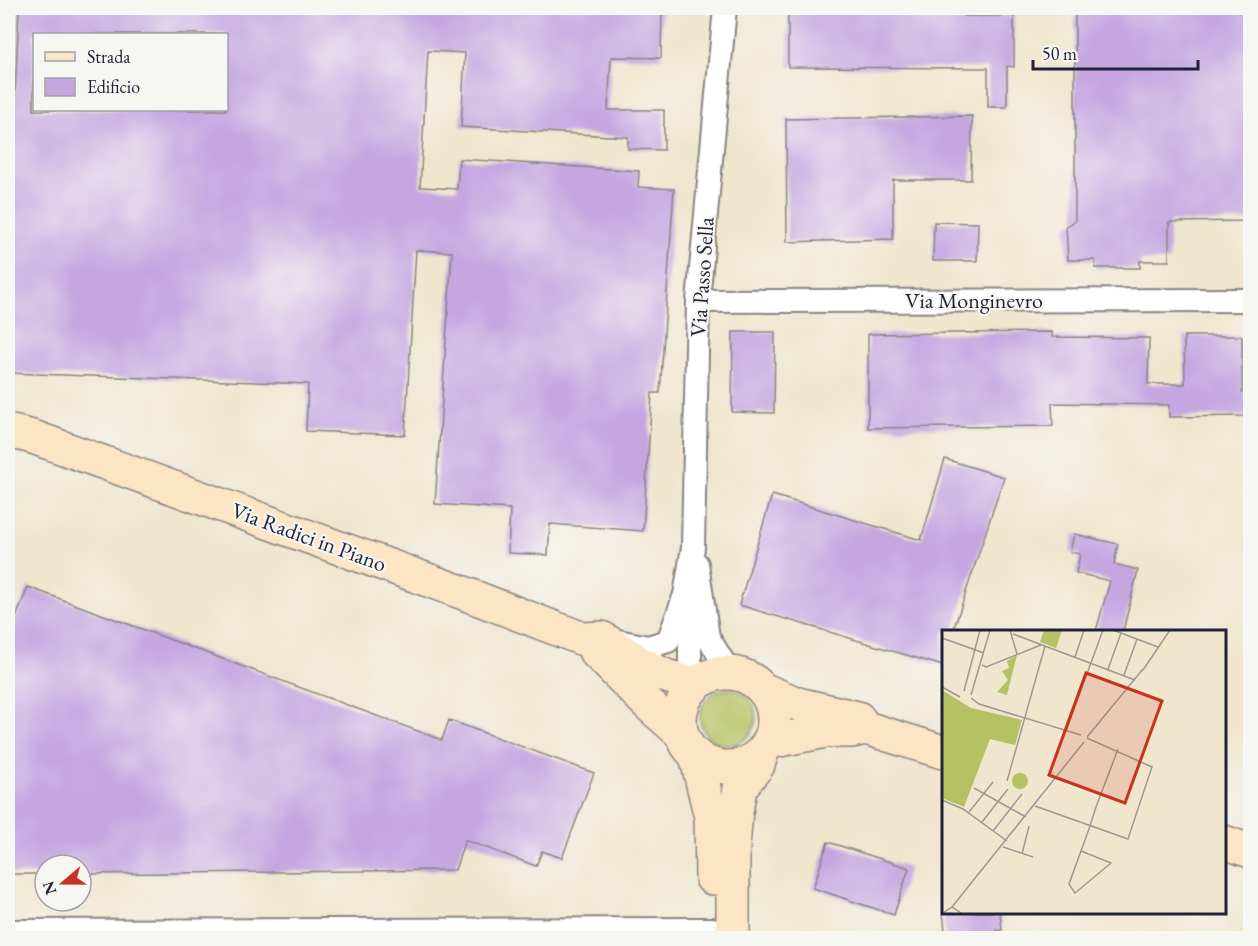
<svg xmlns="http://www.w3.org/2000/svg" width="1258" height="946" viewBox="0 0 1258 946" font-family="'EB Garamond',serif">
<style>
.green{fill:#b5c264;stroke:#6c7250;stroke-width:1.5}
.building{fill:#c5a6e1;fill-rule:evenodd}
.lines{fill:none;stroke-linecap:round;stroke-linejoin:round}
.street-casing{stroke:#898484;stroke-width:26}
.secondary-casing{stroke:#898484;stroke-width:36}
.street{stroke:#fff;stroke-width:22}
.secondary{stroke:#fce5c4;stroke-width:33}
.labels{text-anchor:middle;dominant-baseline:central;stroke-width:4.5;stroke-linejoin:round;paint-order:stroke}
.street-label{font-size:22px;fill:#22223b;stroke:#f6f6f2}
.inset-road{fill:none;stroke:#9e9793;stroke-width:1.5}
.view{fill:#c8321e;fill-opacity:0.15;stroke:#c8321e;stroke-width:3}
.inset-edge{fill:none;stroke:#22223b;stroke-width:3}
</style>
<rect width="100%" height="100%" fill="#f6f6f2"/>
<filter id="ink" filterUnits="userSpaceOnUse"><feTurbulence type="fractalNoise" baseFrequency=".0167" numOctaves="2"/><feDisplacementMap in="SourceGraphic" scale="12" xChannelSelector="R" yChannelSelector="G"/><feConvolveMatrix kernelMatrix="1 2 1 2 8 2 1 2 1" color-interpolation-filters="sRGB"/></filter>
<filter id="wash" filterUnits="userSpaceOnUse"><feTurbulence type="fractalNoise" baseFrequency=".008" numOctaves="4" result="noise"/><feDisplacementMap in="SourceGraphic" scale="24" xChannelSelector="R" yChannelSelector="G"/><feGaussianBlur stdDeviation="1.35" result="paint"/><feColorMatrix in="noise" values="0 0 0 0 0 0 0 0 0 0 0 0 0 0 0 0 0 1.4 0 .05"/><feComposite in="paint" operator="in"/></filter>
<g filter="url(#wash)">
<rect width="100%" height="100%" fill="#f0e5cd"/>
<path class="green" d="M700 717a28 28 0 1 1 56 0a28 28 0 1 1-56 0Z"/>
<g id="blocks">
<path class="building" d="M19 8H662L661 58 611 57 608 110H664V150L628 149V137L461 127 465 53 428 51 420 187 457 189 459 159 639 171 638 187 674 189 660 393H652L643 531 550 524 548 555 508 553 510 509 435 504 452 252 416 250 405 435 306 431 308 384 8 373V253ZM34 34H226V110H34Z
M788 8H964V16H1014V67L1007 66V107H988V68L788 67Z
M1187 8H1251V221L1169 222V261H1140V268H1095V260H1068L1066 226 1075 221V9Z
M972 116 971 180H893V239L787 242 786 119Z
M934 222 978 223 977 261H933Z
M733 332H775L774 413 732 412Z
M1052 332V337L1149 338 1148 384H1185L1184 336H1242V393H1250L1249 416 1169 417V405L1052 403 1053 426 868 428V334Z
M945 459 1004 477 953 631H943V666L739 605 772 495 921 540Z
M1074 534 1118 544 1114 564 1138 570 1123 631H1096L1110 581 1076 573 1080 554 1070 552Z
M28 587 442 740 449 720 594 773 562 858 542 851 536 866 465 840 455 870 81 874V865H45V874H8V638Z
M828 842 909 868 894 915 813 888Z
M943 912H1000L1002 930H996V939H946Z"/>
</g>
</g>
<g filter="url(#ink)">
<use href="#blocks" fill-opacity="0" stroke="#898484" stroke-width="1.5"/>
<g class="lines">
<defs>
<path id="street" d="M698 301 1250 300
M697 564 708 637 730 673
M686 600 690 614V662L699 682
M613 640 648 647 668 641 685 595 693 547 698 301 725 8
M8 931 712 929"/>
<path id="secondary" d="M8 431 33 437 461 592 583 639 602 638 640 663 666 676 695 685
M595 651 649 705 682 734
M680 720a47 47 0 1 1 94 0a47 47 0 1 1-94 0Z
M762 689 798 704 858 718 861 722
M769 742 826 731H851L866 728 943 752
M696 756 711 817 712 878
M1224 842 1250 851
M733 938V846L736 812 740 788 758 765 762 752"/>
</defs>
<use href="#street" class="street-casing"/>
<use href="#secondary" class="secondary-casing"/>
<use href="#street" class="street"/>
<use href="#secondary" class="secondary"/>
</g>
</g>
<g class="labels">
<g class="street-label">
<text transform="translate(702 277) rotate(-86)">Via Passo Sella</text>
<text x="974" y="300">Via Monginevro</text>
<text transform="translate(309 537) rotate(20)">Via Radici in Piano</text>
</g>
</g>
<g transform="translate(942 630)">
<rect width="284" height="284" fill="#f0e5cd"/>
<path d="M102 0H120L114 18 98 12ZM75 25 65 65 55 62 66 50 60 41 67 38 65 31ZM0 60 29 78 80 90 73 115 48 109 22 177 0 168ZM70 151a8 8 0 1 1 16 0a8 8 0 1 1-16 0Z" fill="#b5c264"/>
<path class="inset-road" d="M68 0 75 24M171 0 216 17M71 4 193 50M0 8 42 23M133 27 142 0M40 35 44 37 99 15M166 39 179 3M201 40 228 0M182 45 195 9M0 57 18 67M22 61 38 0M29 65 48 0M29 68 37 74 139 105M124 101 161 0M145 107 201 39M65 151 103 16M32 158 84 187M0 170 21 179 65 211M93 176 186 209 210 137 145 108M27 182 51 152M40 192 66 159M51 201 80 164M61 217 91 227M139 221 169 233 133 263 127 254 139 221 148 196 154 177 176 119M80 224 87 196M10 277 142 112M1 283 10 277 19 283"/>
<path class="view" d="M144 43 220 71 183 173 107 145Z"/>
<rect width="284" height="284" class="inset-edge"/>
</g>
<rect width="1258" height="946" fill="none" stroke="#f6f6f2" stroke-width="30"/>
<rect x="33" y="33" width="195" height="78" fill="#f6f6f2" stroke="#a1a1a9" stroke-width="1.5"/>
<rect x="45" y="52" width="30" height="9" fill="#fce5c4" stroke="#a1a1a9" stroke-width="1.5"/>
<text x="87" y="63" font-size="18" fill="#22223b">Strada</text>
<rect x="45" y="78" width="30" height="18" fill="#c5a6e1" stroke="#a1a1a9" stroke-width="1.5"/>
<text x="87" y="93" font-size="18" fill="#22223b">Edificio</text>
<g transform="translate(63 883) rotate(250)"><circle r="28" fill="#f6f6f2" stroke="#a1a1a9" stroke-width="1.5"/>
<path d="M0-4.5L10 22L0 15L-10 22Z" fill="#c8321e"/>
<text y="-9" font-size="16" font-weight="bold" text-anchor="middle" fill="#22223b">N</text>
</g>
<path d="M1033 60v9h165v-9" fill="none" stroke="#22223b" stroke-width="3"/>
<text x="1042" y="60" font-size="18" fill="#22223b" stroke="#f6f6f2" stroke-width="4.5" paint-order="stroke">50 m</text>
</svg>
